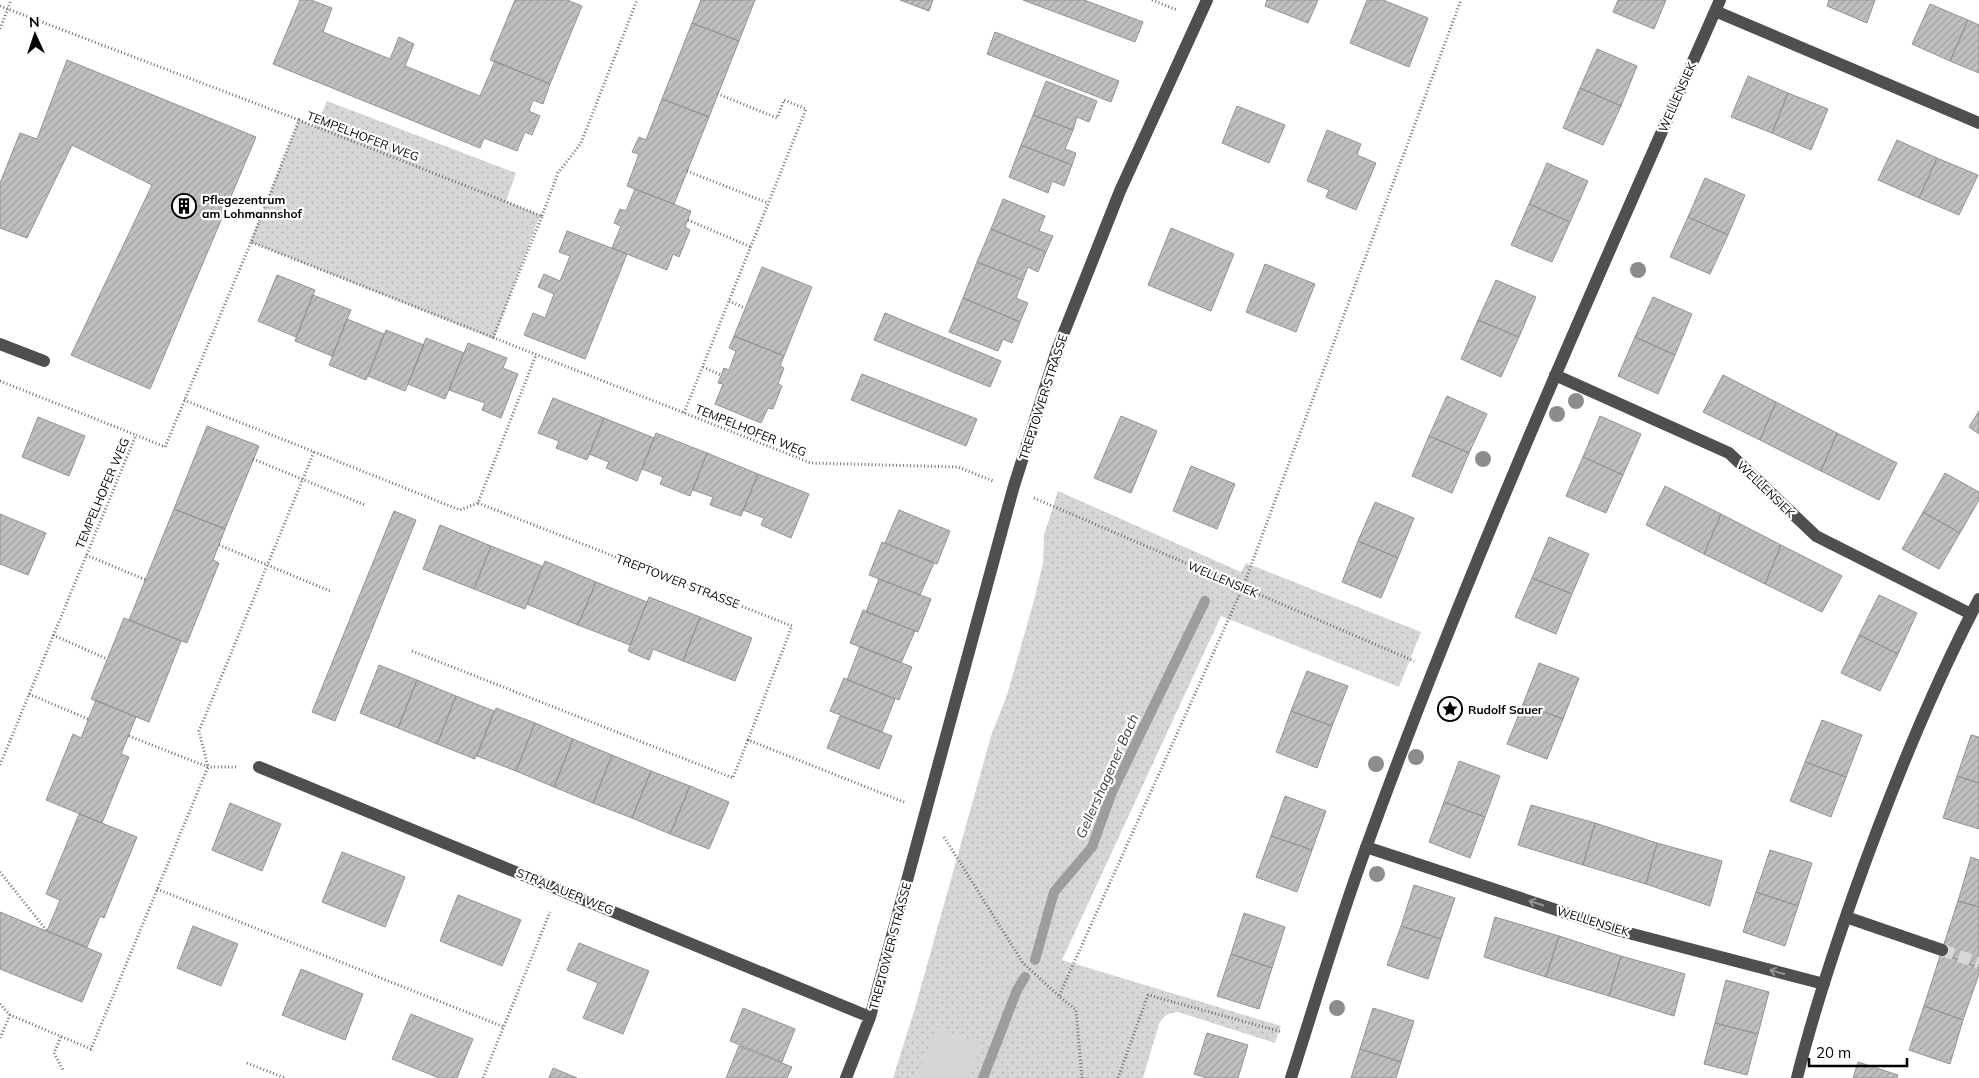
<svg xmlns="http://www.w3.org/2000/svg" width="1979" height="1078" viewBox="0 0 1979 1078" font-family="Mulish,sans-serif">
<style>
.park{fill:url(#park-dots)}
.pitch{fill:#d6d6d6}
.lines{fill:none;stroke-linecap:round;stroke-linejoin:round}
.stream{stroke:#9d9d9d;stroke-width:10}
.building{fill:url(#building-hatch);stroke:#939393}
.minor-tunnel{stroke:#d9d9d9;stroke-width:12;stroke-dasharray:12 6;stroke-linecap:butt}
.path{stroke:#717171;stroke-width:3;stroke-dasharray:1 2.5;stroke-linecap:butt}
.minor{stroke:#4f4f4f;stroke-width:12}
.tree{fill:#8c8c8c}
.oneway{stroke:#959595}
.labels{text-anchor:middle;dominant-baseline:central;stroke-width:4.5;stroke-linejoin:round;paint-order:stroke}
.street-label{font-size:12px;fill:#000;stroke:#fff}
.poi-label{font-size:12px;font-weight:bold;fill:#000;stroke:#fff;text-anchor:start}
.water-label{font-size:14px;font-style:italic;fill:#3e3e3e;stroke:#fff}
</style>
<defs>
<pattern id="park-dots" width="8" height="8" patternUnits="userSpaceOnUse" patternTransform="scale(1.25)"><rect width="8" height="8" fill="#d6d6d6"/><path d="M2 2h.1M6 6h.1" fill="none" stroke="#b6b6b6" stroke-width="1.8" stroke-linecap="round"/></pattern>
<pattern id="building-hatch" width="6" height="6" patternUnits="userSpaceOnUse" patternTransform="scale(1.25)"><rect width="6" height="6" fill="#bfbfbf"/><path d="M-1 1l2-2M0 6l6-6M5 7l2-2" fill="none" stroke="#a2a2a2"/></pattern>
</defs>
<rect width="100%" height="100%" fill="#fff"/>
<path class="park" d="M327 101 516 173 506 201 540 215 494 339 250 242 299 120 316 127Z
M1058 491 1241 572 1246 563 1421 632 1399 687 1221 616 1062 960 1281 1026 1275 1043 1178 1012C1169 1013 1164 1015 1159 1024L1143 1078H893L915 1008 991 736 1007 695 1035 597 1043 563 1044 535Z"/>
<path class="pitch" d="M937 1028 982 1046 968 1078H916Z"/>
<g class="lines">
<path class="stream" d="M1035 960 1054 892 1092 847 1112 792 1205 601
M983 1078 1017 990 1025 977"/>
</g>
<path class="building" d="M300 0H311L332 8 323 32 390 59 399 37 414 44 405 66 480 96 495 61 550 84 543 104 533 100 529 111 540 116 532 135 525 132 517 151 484 138 480 148 273 64Z
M515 0H567L582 6 550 84 490 60Z
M701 0H755L739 41 692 23Z
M900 0H933L929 11Z
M1023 0H1084L1143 22 1135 42Z
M1267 0H1318L1308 23 1265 6Z
M1367 0H1383L1428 18 1409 67 1350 43Z
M1618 0H1666L1654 29 1613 12Z
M1829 0H1875L1867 23 1827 6Z
M1930 4 1968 20 1950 61 1912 44Z
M1968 20 1979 25V73L1950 61Z
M692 23 739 41 709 117 662 99Z
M995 32 1119 81 1111 102 987 54Z
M1597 49 1637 66 1621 106 1580 88Z
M67 60 256 137 150 389 71 355 152 185 72 145 27 238 0 228V183L20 133 37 139Z
M1748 76 1788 93 1772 133 1731 117Z
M1046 81 1097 101 1089 122 1077 117 1073 130 1033 115Z
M1580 88 1621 106 1603 145 1563 128Z
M1788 93 1828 109 1811 150 1772 133Z
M662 99 709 117 674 204 627 186 639 154 632 152 639 137 646 140Z
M1237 106 1285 125 1269 163 1222 143Z
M1033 115 1073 130 1065 149 1076 153 1072 165 1021 145Z
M1327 130 1361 144 1357 155 1376 163 1356 210 1326 197 1329 190 1307 181Z
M1897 140 1937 158 1919 198 1878 180Z
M1021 145 1072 165 1064 186 1052 181 1048 193 1009 177Z
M1937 158 1978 175 1959 215 1919 198Z
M1547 163 1588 181 1570 222 1529 204Z
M1705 178 1745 195 1728 235 1688 217Z
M635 189 691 211 685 227 690 230 679 257 673 254 667 270 612 248 621 226 614 223 620 209 626 211Z
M1003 199 1045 216 1039 231 1053 236 1046 252 991 229Z
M1529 204 1570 222 1552 262 1511 245Z
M1688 217 1728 235 1710 274 1670 257Z
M1171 228 1234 254 1211 311 1148 285Z
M991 229 1046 252 1038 272 1028 267 1023 280 977 262Z
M567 231 627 254 585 359 524 335 533 313 545 318 554 294 538 287 544 274 560 281 570 256 559 252Z
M977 262 1023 280 1016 298 1028 303 1020 322 963 298Z
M1265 264 1315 284 1296 332 1246 312Z
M762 267 812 287 784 356 734 336Z
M277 275 315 290 296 337 258 321Z
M1496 280 1536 297 1519 337 1478 320Z
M313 295 351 310 332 356 295 341Z
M1653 297 1692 314 1675 355 1635 337Z
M963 298 1020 322 1012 343 1003 339 998 351 949 332Z
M885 313 1001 361 990 387 874 340Z
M347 319 384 334 366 380 329 365Z
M1478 320 1519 337 1501 377 1461 359Z
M386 330 424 345 405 391 368 376Z
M734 336 784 356 780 366 784 368 778 384 782 386 773 409 768 408 761 423 715 404 723 384 718 383 724 368 729 370 736 351 729 348Z
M1635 337 1675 355 1658 394 1618 376Z
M426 338 464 353 445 399 408 384Z
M468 343 507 358 503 368 518 374 501 418 482 410 485 403 449 390Z
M862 374 977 419 966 446 851 400Z
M1723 375 1776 402 1760 440 1703 412Z
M1447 396 1487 414 1469 453 1429 436Z
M553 398 604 418 587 460 556 448 559 441 538 433Z
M1776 402 1837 433 1821 471 1760 440Z
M1979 411V434L1969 427Z
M1121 416 1157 431 1131 493 1094 478Z
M1600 416 1641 434 1623 475 1583 457Z
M38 417 85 436 69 476 22 457Z
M604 418 654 438 637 481 606 468 609 462 589 454Z
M207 426 259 446 225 529 174 509Z
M656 433 707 453 690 496 660 484 663 477 642 469Z
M1837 433 1897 463 1879 500 1821 471Z
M1429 436 1469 453 1452 493 1412 476Z
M707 453 758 474 741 516 710 505 713 497 693 490Z
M1583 457 1623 475 1606 513 1566 496Z
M1191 466 1235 484 1217 529 1173 511Z
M1945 473 1979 492V500L1960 533 1923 512Z
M758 474 809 494 791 538 761 525 764 518 743 510Z
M1665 486 1721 514 1704 554 1646 525Z
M1375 502 1414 518 1398 558 1358 541Z
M174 509 225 529 213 560 219 563 187 643 129 620Z
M899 510 950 531 937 564 885 543Z
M394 511 416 520 335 721 312 712Z
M1923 512 1960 533 1939 569 1902 549Z
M0 514 46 533 28 575 0 564Z
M1721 514 1781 545 1765 584 1704 554Z
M440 525 491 546 474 589 423 569Z
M1549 537 1589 554 1572 594 1532 578Z
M1358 541 1398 558 1381 598 1342 582Z
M882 542 934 563 920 595 869 575Z
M1781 545 1842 576 1822 612 1765 584Z
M491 546 542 566 525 609 474 589Z
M545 561 596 582 578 625 527 604Z
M1532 578 1572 594 1556 634 1515 617Z
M879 579 931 599 918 632 866 612Z
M596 582 647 602 630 645 578 625Z
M1879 595 1917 613 1898 654 1859 635Z
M649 597 700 617 683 661 653 649 649 660 628 651Z
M863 610 915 631 901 663 850 643Z
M700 617 752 638 735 681 683 661Z
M124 618 181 641 149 722 91 699Z
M1859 635 1898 654 1880 691 1841 673Z
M860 646 912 667 899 700 847 680Z
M1539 663 1579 678 1563 719 1523 704Z
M379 665 417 680 398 728 360 713Z
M1307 671 1348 686 1332 726 1291 711Z
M844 678 895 699 882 732 830 711Z
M417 680 456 696 437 744 398 728Z
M456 696 494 711 475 759 437 744Z
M96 700 136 717 121 754 129 757 102 823 46 800 73 734 81 738Z
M1523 704 1563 719 1547 759 1507 744Z
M496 708 535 723 516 771 477 756Z
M1291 711 1332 726 1317 768 1276 752Z
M840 716 892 736 879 769 827 748Z
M1822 720 1862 735 1846 777 1805 762Z
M535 723 573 739 554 787 516 771Z
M1971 735 1979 737V783L1957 776Z
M573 739 612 755 593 803 554 787Z
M612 755 651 771 632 818 593 803Z
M1459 761 1500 776 1485 817 1444 802Z
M1805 762 1846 777 1831 817 1790 801Z
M651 771 690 786 670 834 632 818Z
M1957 776 1979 783V829L1943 818Z
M690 786 729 802 709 849 670 834Z
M1285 796 1326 811 1312 850 1271 836Z
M1444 802 1485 817 1470 858 1429 842Z
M230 803 281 824 262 871 212 850Z
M1531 805 1595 823 1583 865 1518 845Z
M79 814 137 837 104 918 100 916 87 947 47 931 60 900 46 894Z
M1595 823 1657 843 1646 884 1583 865Z
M1271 836 1312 850 1297 892 1256 877Z
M1657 843 1722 861 1710 906 1646 884Z
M1770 850 1812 863 1798 906 1756 892Z
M342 852 405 877 385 927 322 902Z
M1971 857 1979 860V907L1958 901Z
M1414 885 1455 898 1441 939 1401 926Z
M1756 892 1798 906 1785 946 1743 932Z
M458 895 521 920 502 966 440 941Z
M1958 901 1979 907V968L1941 953Z
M0 912 102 954 82 1002 0 969Z
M1244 913 1285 927 1272 968 1231 954Z
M1495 917 1559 936 1546 977 1484 957Z
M193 926 238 944 221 986 177 968Z
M1401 926 1441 939 1428 979 1387 965Z
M1559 936 1621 956 1609 996 1546 977Z
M579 943 649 971 623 1034 583 1018 598 983 567 970Z
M1941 953 1979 968V974L1963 1020 1924 1006Z
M1231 954 1272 968 1259 1009 1217 996Z
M1621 956 1685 974 1674 1016 1609 996Z
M301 969 363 994 345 1040 282 1015Z
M1726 980 1769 992 1758 1034 1715 1023Z
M1924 1006 1963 1020 1950 1064 1909 1050Z
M743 1008 795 1029 782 1062 730 1041Z
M1373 1008 1414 1021 1401 1062 1360 1049Z
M411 1014 473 1039 457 1078H439L392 1059Z
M1715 1023 1758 1034 1747 1075 1704 1064Z
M1207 1033 1248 1045 1238 1078H1207L1194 1074Z
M739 1046 792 1067 787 1078H726Z
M1360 1049 1401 1062 1396 1078H1351Z
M1858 1062 1898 1075 1897 1078H1853Z
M553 1068 577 1078H549Z"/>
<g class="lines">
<path class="minor-tunnel" d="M1942 950 1979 963"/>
<path class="path" d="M1152 0 1177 10
M0 6 299 120
M0 29 11 0
M687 171 768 203
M542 216 558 173 581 143 637 0
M688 220 751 247
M729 301 745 308
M493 338 542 216 299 120 251 242 811 463 958 467 993 481
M703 367 721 375
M0 381 136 435
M184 400 460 510 478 503 536 355
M684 413 806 109 784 100 777 118 718 94
M253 459 365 505
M1034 498 1414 661
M478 503 792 626 748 740 904 802
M219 545 330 591
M86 555 146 580
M53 635 107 659
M412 651 733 778 748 740
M29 694 88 719
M129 736 208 767H237
M0 765 136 435 165 447 251 242
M944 837 1023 963 1059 996
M0 872 47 931
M157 889 504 1027
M0 1004 10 1015
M61 1037 54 1053 63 1070
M0 1038 10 1015 91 1049 208 767 199 731 314 452
M247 1063 285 1078
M483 1078 550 912
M1082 1078 1076 1010 1059 996 1243 587 1461 0
M1118 1078 1148 995 1282 1032"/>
<path class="minor" d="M1715 11 1979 123
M0 344 44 361
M1555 375 1729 453 1816 536 1971 614
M259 767 870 1017
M1366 847 1617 930 1824 984
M1846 917 1942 950
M846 1078 870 1017 1013 489 1057 350 1120 191 1207 0
M1291 1078C1316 1000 1339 921 1367 845 1471 558 1597 279 1720 0
M1797 1078C1812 1017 1832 956 1853 896 1889 795 1929 694 1979 599"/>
</g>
<g class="tree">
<circle cx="1638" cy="270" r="8"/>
<circle cx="1576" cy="401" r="8"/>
<circle cx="1557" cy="414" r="8"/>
<circle cx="1483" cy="459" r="8"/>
<circle cx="1416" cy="757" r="8"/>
<circle cx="1376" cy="764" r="8"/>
<circle cx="1377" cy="874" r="8"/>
<circle cx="1337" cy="1008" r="8"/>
</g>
<defs><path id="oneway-shaft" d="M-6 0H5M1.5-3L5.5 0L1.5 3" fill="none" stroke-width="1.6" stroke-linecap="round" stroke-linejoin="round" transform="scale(1.25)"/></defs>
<g class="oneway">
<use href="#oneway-shaft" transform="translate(1536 903) rotate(-162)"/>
<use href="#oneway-shaft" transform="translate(1777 972) rotate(-165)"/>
</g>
<defs>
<symbol id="building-ring" viewBox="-11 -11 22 22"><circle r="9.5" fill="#fff" stroke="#000" stroke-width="1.5"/><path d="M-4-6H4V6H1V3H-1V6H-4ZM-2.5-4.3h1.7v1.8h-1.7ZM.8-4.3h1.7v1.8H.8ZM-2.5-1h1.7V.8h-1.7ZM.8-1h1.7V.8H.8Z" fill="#000"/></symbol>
<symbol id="sight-ring" viewBox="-11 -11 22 22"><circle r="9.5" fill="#fff" stroke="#000" stroke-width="1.5"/><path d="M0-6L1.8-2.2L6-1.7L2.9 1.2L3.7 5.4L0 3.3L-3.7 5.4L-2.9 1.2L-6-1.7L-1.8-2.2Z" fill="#000"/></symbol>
</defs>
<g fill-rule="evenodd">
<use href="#building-ring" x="170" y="192" width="28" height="28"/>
<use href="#sight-ring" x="1436" y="695" width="28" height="28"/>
</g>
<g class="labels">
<g class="street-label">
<text transform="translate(1677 97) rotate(-66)">WELLENSIEK</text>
<text transform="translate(363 136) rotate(21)">TEMPELHOFER WEG</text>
<text transform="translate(1043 397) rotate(-72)">TREPTOWER STRASSE</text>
<text transform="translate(751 430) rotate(22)">TEMPELHOFER WEG</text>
<text transform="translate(1766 489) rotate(44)">WELLENSIEK</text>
<text transform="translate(102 493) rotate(-67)">TEMPELHOFER WEG</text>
<text transform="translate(1223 579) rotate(23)">WELLENSIEK</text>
<text transform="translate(678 581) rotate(21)">TREPTOWER STRASSE</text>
<text transform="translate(565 891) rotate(22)">STRALAUER WEG</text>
<text transform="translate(1593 921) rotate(17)">WELLENSIEK</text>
<text transform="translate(890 946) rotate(-75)">TREPTOWER STRASSE</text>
</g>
<g class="poi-label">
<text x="202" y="199">Pflegezentrum<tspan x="202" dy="14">am Lohmannshof</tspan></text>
<text x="1468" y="709">Rudolf Sauer</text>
</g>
<g class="water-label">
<text transform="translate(1107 776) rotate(-66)">Gellershagener Bach</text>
</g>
</g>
<g transform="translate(35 35) rotate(357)" stroke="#ffffff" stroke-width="4" paint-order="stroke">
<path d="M0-4L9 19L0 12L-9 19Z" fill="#000000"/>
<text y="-8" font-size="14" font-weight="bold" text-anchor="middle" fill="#000000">N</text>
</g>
<path d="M1809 1058v8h98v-8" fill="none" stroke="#000000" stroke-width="2.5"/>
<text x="1816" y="1058" font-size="15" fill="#000000" stroke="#ffffff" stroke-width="4" paint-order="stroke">20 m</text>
</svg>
